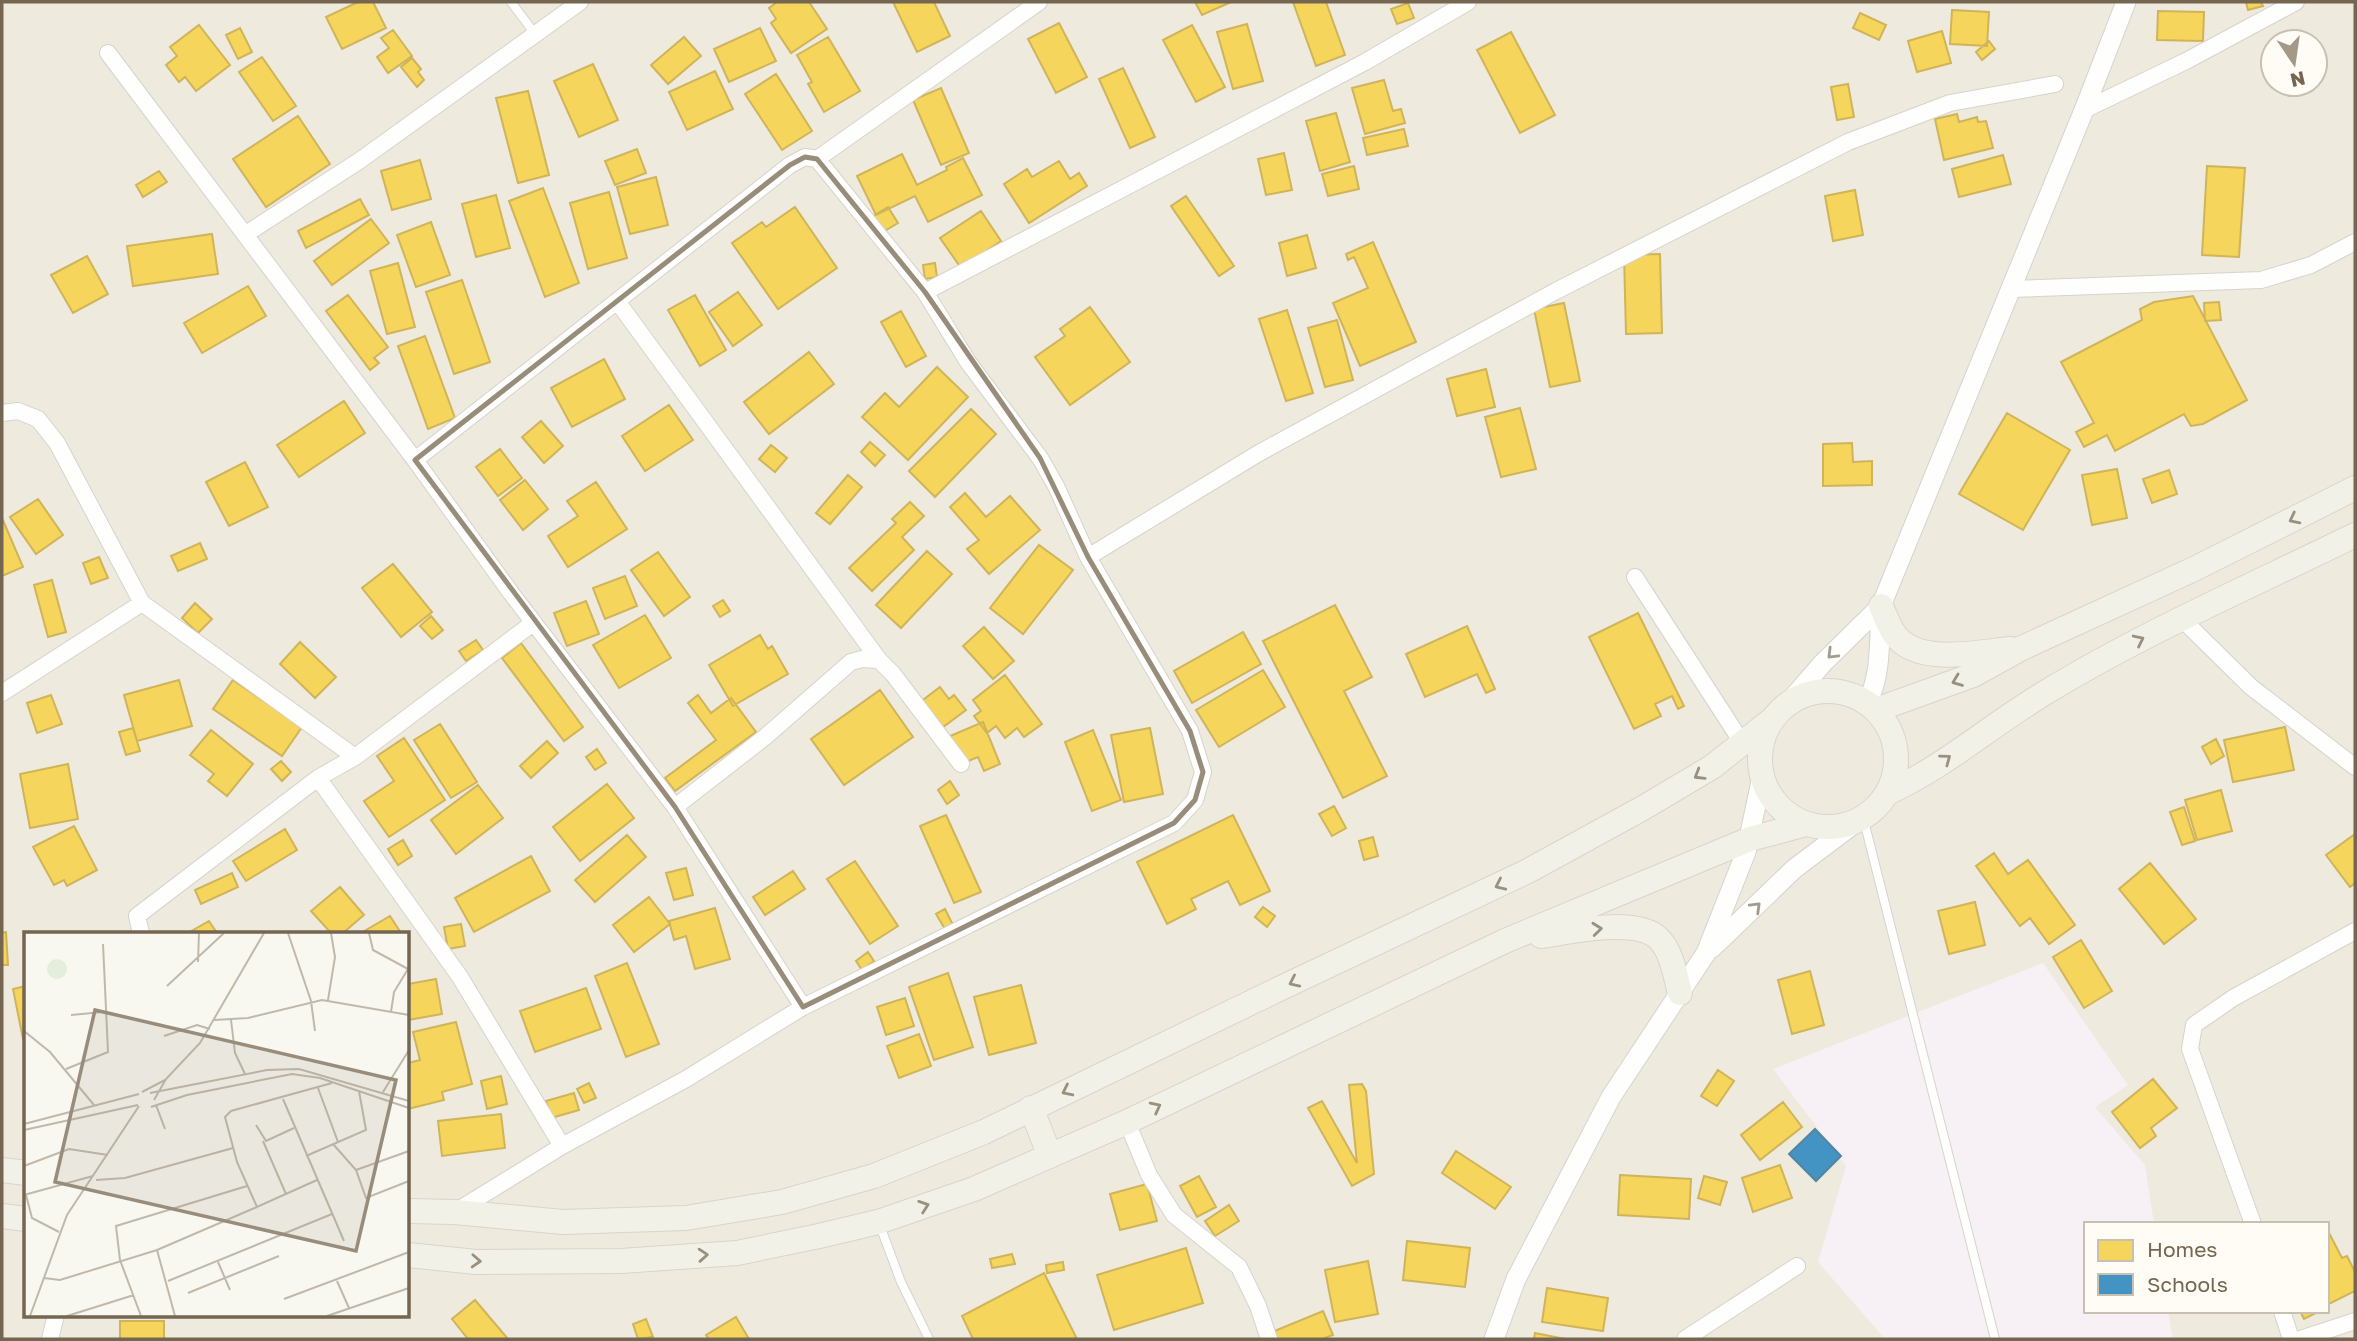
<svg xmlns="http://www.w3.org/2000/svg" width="2357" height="1341" viewBox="0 0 2357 1341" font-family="'Golos Text',sans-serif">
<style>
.residential{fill:#eeeadd;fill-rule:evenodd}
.education{fill:#f7f0f4}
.homes{fill:#f6d55c;stroke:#cfb459;stroke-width:2}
.schools{fill:#4393c3;stroke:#5286a1;stroke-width:2}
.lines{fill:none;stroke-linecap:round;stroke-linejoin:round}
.service-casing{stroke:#d7d3cd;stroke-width:10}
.minor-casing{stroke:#d7d3cd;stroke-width:18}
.tertiary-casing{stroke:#d7d3cd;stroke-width:21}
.primary-casing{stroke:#d9d4cd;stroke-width:26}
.service{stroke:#fefefd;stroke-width:8}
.minor{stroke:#fefefd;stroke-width:16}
.tertiary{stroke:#fefefd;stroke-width:19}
.primary{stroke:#f2f1e8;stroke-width:24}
.oneway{stroke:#9a907e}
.oneway2{stroke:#a59b8d}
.marked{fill:none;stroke:#988c7b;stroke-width:5;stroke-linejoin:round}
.inset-road{fill:none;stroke:#c0b9ab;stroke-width:2}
.view{fill:#988c7b;fill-opacity:0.15;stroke:#988c7b;stroke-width:3.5}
.inset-edge{fill:none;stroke:#756651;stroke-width:3.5}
</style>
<rect width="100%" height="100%" fill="#f8f7f0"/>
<path class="residential" d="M2 2H2355V1339H2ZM2273 42H2315V84H2273ZM26 933H408V1315H26ZM2086 1224H2327V1311H2086Z"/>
<path class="education" d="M2043 963 2128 1085 2095 1107 2145 1165 2154 1224H2086V1311H2168L2173 1339H1885L1818 1262 1846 1166 1773 1069Z"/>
<path class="homes" d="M358 2H373L386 28 342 49 326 17Z
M777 2H809L827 29 791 53 771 23 776 19 769 8Z
M893 2H934L950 36 917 52Z
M1195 2H1231L1202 15Z
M1293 2H1326L1345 55 1316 66Z
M2246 2H2261L2263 6 2248 10Z
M1408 3 1414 18 1397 24 1391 9Z
M1952 10 1989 12 1987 46 1950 44Z
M2158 11 2204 12 2203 41 2157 40Z
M1860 13 1886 25 1879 40 1853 28Z
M1059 23 1087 77 1056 93 1028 39Z
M1247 24 1263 81 1233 89 1217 32Z
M199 25 230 65 196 91 185 77 179 82 166 65 177 56 170 47Z
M1192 25 1225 87 1196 102 1163 40Z
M240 28 252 52 238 59 226 35Z
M760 28 776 61 729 82 714 49Z
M393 30 412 56 388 73 377 57 389 48 381 38Z
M1942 31 1951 63 1917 72 1908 41Z
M1511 32 1555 115 1520 133 1477 50Z
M684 37 701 56 668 84 651 65Z
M828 37 860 91 824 112 808 84 812 82 797 55Z
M1989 41 1995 49 1982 60 1976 52Z
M262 57 296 106 273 121 239 72Z
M412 58 421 69 418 72 424 80 417 87 401 67Z
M593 64 618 120 579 137 554 81Z
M1123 68 1155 137 1130 148 1099 79Z
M715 71 733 109 687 130 669 92Z
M776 74 812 131 782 150 745 94Z
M1384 80 1393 111 1401 109 1405 123 1365 134 1352 88Z
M1848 84 1854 117 1837 120 1831 87Z
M941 88 969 153 941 165 913 100Z
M528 91 549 175 518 183 496 98Z
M1336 113 1350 162 1320 171 1306 121Z
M1957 114 1959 122 1977 117 1978 122 1986 121 1993 148 1944 160 1935 119Z
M298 116 330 164 266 207 233 159Z
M1404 129 1408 146 1367 155 1363 138Z
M637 149 646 173 615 185 605 161Z
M1284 153 1292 190 1266 195 1258 159Z
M902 154 917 185 947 170 946 167 963 158 982 195 928 222 915 196 876 215 857 176Z
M2003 155 2011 184 1959 197 1952 169Z
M420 160 431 199 392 210 381 171Z
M1059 161 1070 179 1079 173 1087 186 1029 223 1004 184 1027 169 1032 177Z
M1354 166 1359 189 1328 196 1322 174Z
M2207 166 2245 168 2239 257 2202 255Z
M159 171 167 182 143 197 136 185Z
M656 177 668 225 630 234 617 187Z
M543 188 579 283 545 297 509 201Z
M1855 190 1863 235 1833 241 1825 196Z
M609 192 627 258 588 269 570 203Z
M496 195 510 248 476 257 462 204Z
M1186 196 1234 266 1219 276 1171 206Z
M360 199 369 215 306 248 298 231Z
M795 207 837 268 778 309 732 243 762 222 766 227Z
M888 207 898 223 883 232 873 216Z
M981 211 1001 241 961 268 940 238Z
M371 219 389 243 332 285 314 261Z
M431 222 450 275 416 287 397 235Z
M212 234 218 274 133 286 127 246Z
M1307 235 1316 268 1287 276 1279 243Z
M1373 242 1416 342 1360 366 1333 303 1368 288 1354 257 1348 260 1346 254Z
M1660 254 1662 333 1626 334 1624 255Z
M87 256 108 294 73 313 51 275Z
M398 263 415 327 387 334 370 271Z
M935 263 937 277 925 279 923 265Z
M462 280 490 362 454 374 426 292Z
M248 286 266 316 202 353 184 323Z
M738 292 762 325 733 346 709 312Z
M348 295 388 347 374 358 379 363 370 370 326 311Z
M695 295 726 350 700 366 668 310Z
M2193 296 2247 400 2203 424 2191 426 2184 414 2115 451 2107 435 2084 447 2076 432 2094 423 2061 362 2142 320 2140 309 2154 302Z
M2219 302 2221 320 2205 321 2204 303Z
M1564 303 1580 381 1550 387 1534 309Z
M1090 307 1130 362 1070 405 1035 357 1065 336 1060 329Z
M1287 310 1313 393 1286 401 1259 319Z
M901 311 926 356 906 367 881 322Z
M1337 320 1353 380 1325 387 1308 328Z
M425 336 455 418 428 429 398 346Z
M809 352 834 384 769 434 744 402Z
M604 359 625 399 572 427 551 388Z
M937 367 968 397 908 460 862 417 885 393 899 407Z
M1486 369 1495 407 1457 416 1447 379Z
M344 401 365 433 299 477 277 445Z
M669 405 693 440 645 471 622 436Z
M1520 408 1536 469 1501 477 1485 417Z
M971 409 996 434 935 497 909 471Z
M2007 413 2070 450 2023 530 1959 494Z
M541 421 563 446 544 463 522 437Z
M870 442 885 455 875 466 861 452Z
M1852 443 1853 462 1872 461V485L1823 486V444Z
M771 445 787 458 775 472 759 459Z
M500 449 522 478 498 496 476 467Z
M245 462 268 507 229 526 206 482Z
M2117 469 2127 518 2092 525 2082 475Z
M2169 470 2177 494 2152 503 2143 479Z
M848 475 862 487 830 524 816 513Z
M525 480 548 509 523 530 500 500Z
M596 482 627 529 568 567 548 536 578 516 567 501Z
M965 493 986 517 1010 496 1040 530 989 574 967 549 979 540 950 507Z
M38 499 63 535 36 554 10 517Z
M910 502 924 516 902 537 914 550 872 591 849 568 896 523 892 519Z
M2 518 23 567 2 576Z
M200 543 207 559 178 571 171 556Z
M1039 545 1073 570 1023 634 990 608Z
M927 551 952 574 901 628 876 605Z
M658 552 690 597 664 616 631 570Z
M99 557 108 578 91 584 83 563Z
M393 564 432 612 401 637 362 588Z
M625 576 637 606 605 619 593 588Z
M52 580 66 632 48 637 34 585Z
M723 600 730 611 720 617 713 606Z
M586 601 599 634 567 646 554 613Z
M195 603 212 619 198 633 182 618Z
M1335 605 1372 677 1344 691 1387 776 1343 798 1263 641Z
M1638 613 1684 706 1678 709 1672 696 1655 704 1661 716 1634 729 1589 637Z
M645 615 671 658 619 688 593 645Z
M431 616 443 630 432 639 420 626Z
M1467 626 1495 689 1486 693 1477 674 1425 697 1406 654Z
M984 627 1014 661 993 679 963 646Z
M1243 632 1261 664 1192 703 1174 671Z
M760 635 768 649 772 646 788 674 733 706 709 665Z
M476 640 483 650 466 661 459 651Z
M300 642 336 677 315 698 280 664Z
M521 643 583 727 564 741 502 658Z
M1263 670 1285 707 1219 747 1196 710Z
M1005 675 1042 724 1024 737 1017 728 1005 738 996 726 987 733 974 716 981 711 973 700Z
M179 680 192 726 137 741 124 695Z
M233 680 302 727 282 756 213 709Z
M940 687 949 699 954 695 966 710 939 730 919 703Z
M880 690 913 737 844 785 811 739Z
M51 695 62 724 37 733 27 703Z
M698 695 711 713 731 698 756 732 675 791 665 778 716 740 688 703Z
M983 722 1000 764 984 771 978 757 961 764 950 736Z
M440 724 477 782 451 798 414 740Z
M2285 727 2294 770 2233 782 2224 740Z
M133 728 140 751 126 755 119 732Z
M1150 728 1163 794 1124 802 1111 735Z
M211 730 253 764 227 796 208 781 214 774 190 755Z
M1093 730 1121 800 1092 811 1065 742Z
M404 738 445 800 389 837 364 801 394 781 377 756Z
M2216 739 2224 756 2211 764 2202 747Z
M547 741 558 753 531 778 520 766Z
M597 749 606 763 595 770 586 757Z
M281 761 291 772 282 781 271 769Z
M68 764 78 819 30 828 20 774Z
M950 781 959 795 947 804 938 790Z
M607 784 634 818 580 861 553 827Z
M478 785 503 818 456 854 431 820Z
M2221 790 2232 831 2197 840 2185 800Z
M1334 806 1346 828 1332 836 1319 814Z
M2184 807 2195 841 2182 845 2170 812Z
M946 815 981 892 954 903 920 826Z
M1233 815 1270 891 1240 905 1228 881 1191 899 1196 909 1167 924 1137 862Z
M74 826 97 870 67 886 64 880 54 885 33 847Z
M285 829 297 850 246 881 233 861Z
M2355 834V883L2350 887 2326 855Z
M627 835 646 857 595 902 575 880Z
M1373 837 1378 856 1364 860 1359 841Z
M403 840 412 856 398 865 388 849Z
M1994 853 2008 874 2028 860 2075 925 2049 944 2030 918 2020 926 1976 866Z
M531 856 550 891 474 932 455 898Z
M855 861 898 926 870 944 827 879Z
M2150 863 2196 919 2164 944 2119 889Z
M686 868 693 895 674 900 666 873Z
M793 871 805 889 765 915 753 897Z
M232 873 238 887 201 904 195 890Z
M340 887 364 915 343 933H331L311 911Z
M649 897 670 924 634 952 613 925Z
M1975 902 1985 945 1949 954 1938 911Z
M1263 907 1275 916 1267 927 1255 917Z
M715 908 730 959 695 969 686 936 674 940 669 921Z
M945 909 954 927 946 931 936 914Z
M390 916 401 933H361Z
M209 921 217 933H188Z
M461 924 465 946 448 949 444 927Z
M6 932 8 965H2V933Z
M2081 940 2112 991 2084 1008 2053 957Z
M868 952 874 961 862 970 856 961Z
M627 963 659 1044 626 1057 595 976Z
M1810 971 1824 1025 1792 1034 1778 980Z
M948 973 973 1047 934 1060 909 987Z
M436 979 442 1014 408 1020V984Z
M1021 985 1036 1043 989 1055 974 997Z
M26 986V1038L23 1039 13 989Z
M586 988 601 1029 535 1052 520 1011Z
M905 998 914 1026 886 1035 877 1007Z
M456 1022 472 1084 442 1092 444 1100 408 1109V1063L420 1060 413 1032Z
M919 1034 931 1066 899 1078 887 1046Z
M1718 1070 1734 1081 1717 1106 1701 1096Z
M501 1076 507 1104 487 1109 481 1081Z
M2153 1079 2177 1108 2151 1128 2156 1136 2140 1148 2112 1112Z
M589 1083 596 1098 584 1103 577 1089Z
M1362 1084 1366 1091 1374 1174 1352 1186 1308 1108 1322 1101 1357 1163 1349 1085Z
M574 1093 579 1110 551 1118 546 1101Z
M1783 1102 1802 1127 1760 1160 1741 1135Z
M501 1114 505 1148 442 1156 438 1121Z
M1456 1151 1511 1187 1495 1209 1442 1173Z
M1780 1165 1792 1198 1753 1212 1742 1178Z
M1620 1175 1691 1179 1689 1219 1618 1215Z
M1199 1176 1216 1207 1197 1217 1180 1186Z
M1704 1176 1727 1182 1720 1205 1698 1198Z
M1147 1184 1157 1221 1120 1230 1110 1194Z
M1229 1205 1239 1221 1215 1236 1205 1221Z
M2327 1229 2342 1258 2347 1256 2355 1272V1291L2327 1305Z
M1407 1241 1470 1248 1465 1287 1403 1280Z
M1186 1248 1203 1303 1114 1330 1097 1275Z
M1012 1254 1015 1264 992 1268 990 1259Z
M1368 1261 1378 1314 1335 1322 1325 1270Z
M1063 1262 1064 1270 1047 1273 1046 1265Z
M1044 1273 1077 1339H973L962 1316Z
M1547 1288 1608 1298 1603 1331 1542 1322Z
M475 1300 508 1339H468L452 1319Z
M1323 1311 1333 1335 1322 1339H1275L1272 1332Z
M2300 1311H2318V1312L2304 1319Z
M736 1317 749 1339H709L706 1335Z
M646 1319 653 1337 638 1339 633 1324Z
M120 1321H164V1339H120Z
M1535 1333 1565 1339H1534Z"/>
<path class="schools" d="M1815 1129 1841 1156 1816 1181 1789 1154Z"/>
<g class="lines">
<defs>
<path id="service" d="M511 2 536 35
M1863 817 1995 1339
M879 1223 901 1282 929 1339"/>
<path id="minor" d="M108 53 415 460 511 593 675 807 803 1007
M2084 110 2186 61 2296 2
M817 159 1039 2
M246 234 359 161 580 2
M2011 289 2261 280 2311 265 2355 242
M925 292 1365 62 1468 2
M617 301 879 660
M2 413 18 411 38 419 57 443 142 603 355 757
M415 460 790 165 805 157 817 159 925 292 968 362 1040 458 1056 486 1088 557 1190 731 1203 772 1195 800 1174 823 803 1007 686 1079 562 1146 455 1212
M1088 557 1259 453 1556 291 1848 142 1950 103 2055 84
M1635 577 1743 744
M2182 619 2251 687 2355 767
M2 693 142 603
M318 778 460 977 562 1146
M675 807 765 737 851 662 862 659 879 660 893 674 961 764
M141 933 137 916 318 778 355 757 533 623
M1127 1122 1149 1175 1174 1215 1239 1267 1258 1306 1269 1339
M2253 1224 2190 1049 2194 1025 2233 998 2355 931
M2282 1311 2291 1339
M50 1339 56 1315
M1685 1339 1797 1266
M2300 1339 2355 1321"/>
<path id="tertiary" d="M1867 703C1882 674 1879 639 1881 606L2084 110 2126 2
M1783 709 1823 663 1881 606
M1712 948 1794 869 1863 817
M1494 1339 1516 1279 1611 1097 1706 953 1746 852 1763 772"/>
<path id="primary" d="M1881 606C1885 615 1889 627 1895 635 1918 666 1978 652 2011 649
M1760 759a68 68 0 1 1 136 0a68 68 0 1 1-136 0Z
M1876 710 1973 675 2022 648 2194 569 2355 488
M1887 793C1943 768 1990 726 2043 694 2143 633 2251 586 2355 535
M1541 936C1570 932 1635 917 1658 938 1672 951 1675 975 1680 993
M1031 1108 1050 1156
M2 1170 26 1173
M408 1211 455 1212 563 1222 686 1218 782 1202 874 1176 984 1132 1281 988 1528 871 1643 808 1712 767 1773 719
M2 1216 26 1219
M408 1255 476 1262 621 1261 737 1253 819 1236 878 1222 974 1189 1127 1122 1505 941 1750 839 1806 824"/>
</defs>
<use href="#service" class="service-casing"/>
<use href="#minor" class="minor-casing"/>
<use href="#tertiary" class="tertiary-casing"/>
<use href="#primary" class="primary-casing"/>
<use href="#service" class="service"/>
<use href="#minor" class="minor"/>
<use href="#tertiary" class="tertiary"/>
<use href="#primary" class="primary"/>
</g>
<defs><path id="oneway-chevron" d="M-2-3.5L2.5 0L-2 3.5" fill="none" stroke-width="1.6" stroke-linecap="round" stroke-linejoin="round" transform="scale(1.75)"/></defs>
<g class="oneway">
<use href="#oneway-chevron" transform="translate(2294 519) rotate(153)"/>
<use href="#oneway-chevron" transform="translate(2139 640) rotate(-26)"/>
<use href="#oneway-chevron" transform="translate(1957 681) rotate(159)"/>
<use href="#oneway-chevron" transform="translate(1946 759) rotate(-37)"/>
<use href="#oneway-chevron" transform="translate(1699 775) rotate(149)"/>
<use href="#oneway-chevron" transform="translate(1500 885) rotate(155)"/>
<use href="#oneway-chevron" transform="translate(1597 929) rotate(-6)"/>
<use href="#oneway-chevron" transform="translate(1294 982) rotate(155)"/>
<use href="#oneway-chevron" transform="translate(1067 1091) rotate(154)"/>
<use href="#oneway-chevron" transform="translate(1156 1107) rotate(-27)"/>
<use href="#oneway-chevron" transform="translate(924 1206) rotate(-19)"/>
<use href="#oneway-chevron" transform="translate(703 1255) rotate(-4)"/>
<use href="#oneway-chevron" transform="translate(476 1261) rotate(3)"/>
</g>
<g class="oneway2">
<use href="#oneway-chevron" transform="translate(1832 654) rotate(135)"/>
<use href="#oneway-chevron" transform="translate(1756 907) rotate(-44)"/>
</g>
<path class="marked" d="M805 157 817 159 925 292 1040 458 1088 557 1190 731 1203 772 1195 800 1174 823 803 1007 675 807 415 460 790 165Z"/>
<g transform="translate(24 932)">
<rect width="385" height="385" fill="#f8f7f0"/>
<path d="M23 37a10 10 0 1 1 20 0a10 10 0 1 1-20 0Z" fill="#e3efdc"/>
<path class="inset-road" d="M264 1 287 69 291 99M345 1 349 18 384 37M174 30 175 1M143 54 200 1M304 68 311 25 307 1M367 80 370 60 384 37M47 83 79 80M190 88 224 86 298 68 385 83M207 88 211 121 221 142M0 99 26 120 70 173M140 104 173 93 186 97M42 137 84 120 79 12M294 156 314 210M118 160 141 148M359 160 385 118M126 161 243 138 275 137 385 169M259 167 320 309M130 168 142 147 176 111 240 1M132 173 141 197M127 175 163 163 268 142 296 146 385 176M0 192 115 162M232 193 242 209 270 196M0 198 114 173M239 209 262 262M309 212 332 238 342 266 385 249M282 224 342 198 335 159M0 234 45 217 84 223M332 238 385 219M72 248 101 246 209 216M293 248 233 275 213 230 201 185 207 179 308 151M0 263 69 244M2 263 8 286 35 300M133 318 233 275M194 330 206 358M20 346 36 348 133 318 151 384M144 349 308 282M313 349 325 376M164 361 255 324M260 367 385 320M6 384 43 283 115 174M43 384 110 363M117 384 96 328 92 294 223 254M303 384 385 356"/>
<path class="view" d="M71 78 372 148 332 319 31 250Z"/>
<rect width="385" height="385" class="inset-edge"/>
</g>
<rect width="2357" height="1341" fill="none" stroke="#756651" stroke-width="7"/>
<rect x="2084" y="1222" width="245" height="91" fill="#fefcf4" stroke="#c7c0b3" stroke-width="2"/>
<rect x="2098" y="1240" width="35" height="21" fill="#f6d55c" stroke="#c7c0b3" stroke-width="2"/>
<text x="2147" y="1257" font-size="21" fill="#756651">Homes</text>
<rect x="2098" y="1274" width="35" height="21" fill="#4393c3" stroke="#c7c0b3" stroke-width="2"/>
<text x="2147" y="1292" font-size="21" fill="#756651">Schools</text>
<g transform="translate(2294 63) rotate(167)"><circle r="33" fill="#fefcf4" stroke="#c7c0b3" stroke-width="2"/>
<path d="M0-5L12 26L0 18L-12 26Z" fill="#a39989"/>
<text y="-10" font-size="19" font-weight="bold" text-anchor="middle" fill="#756651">N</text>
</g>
</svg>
